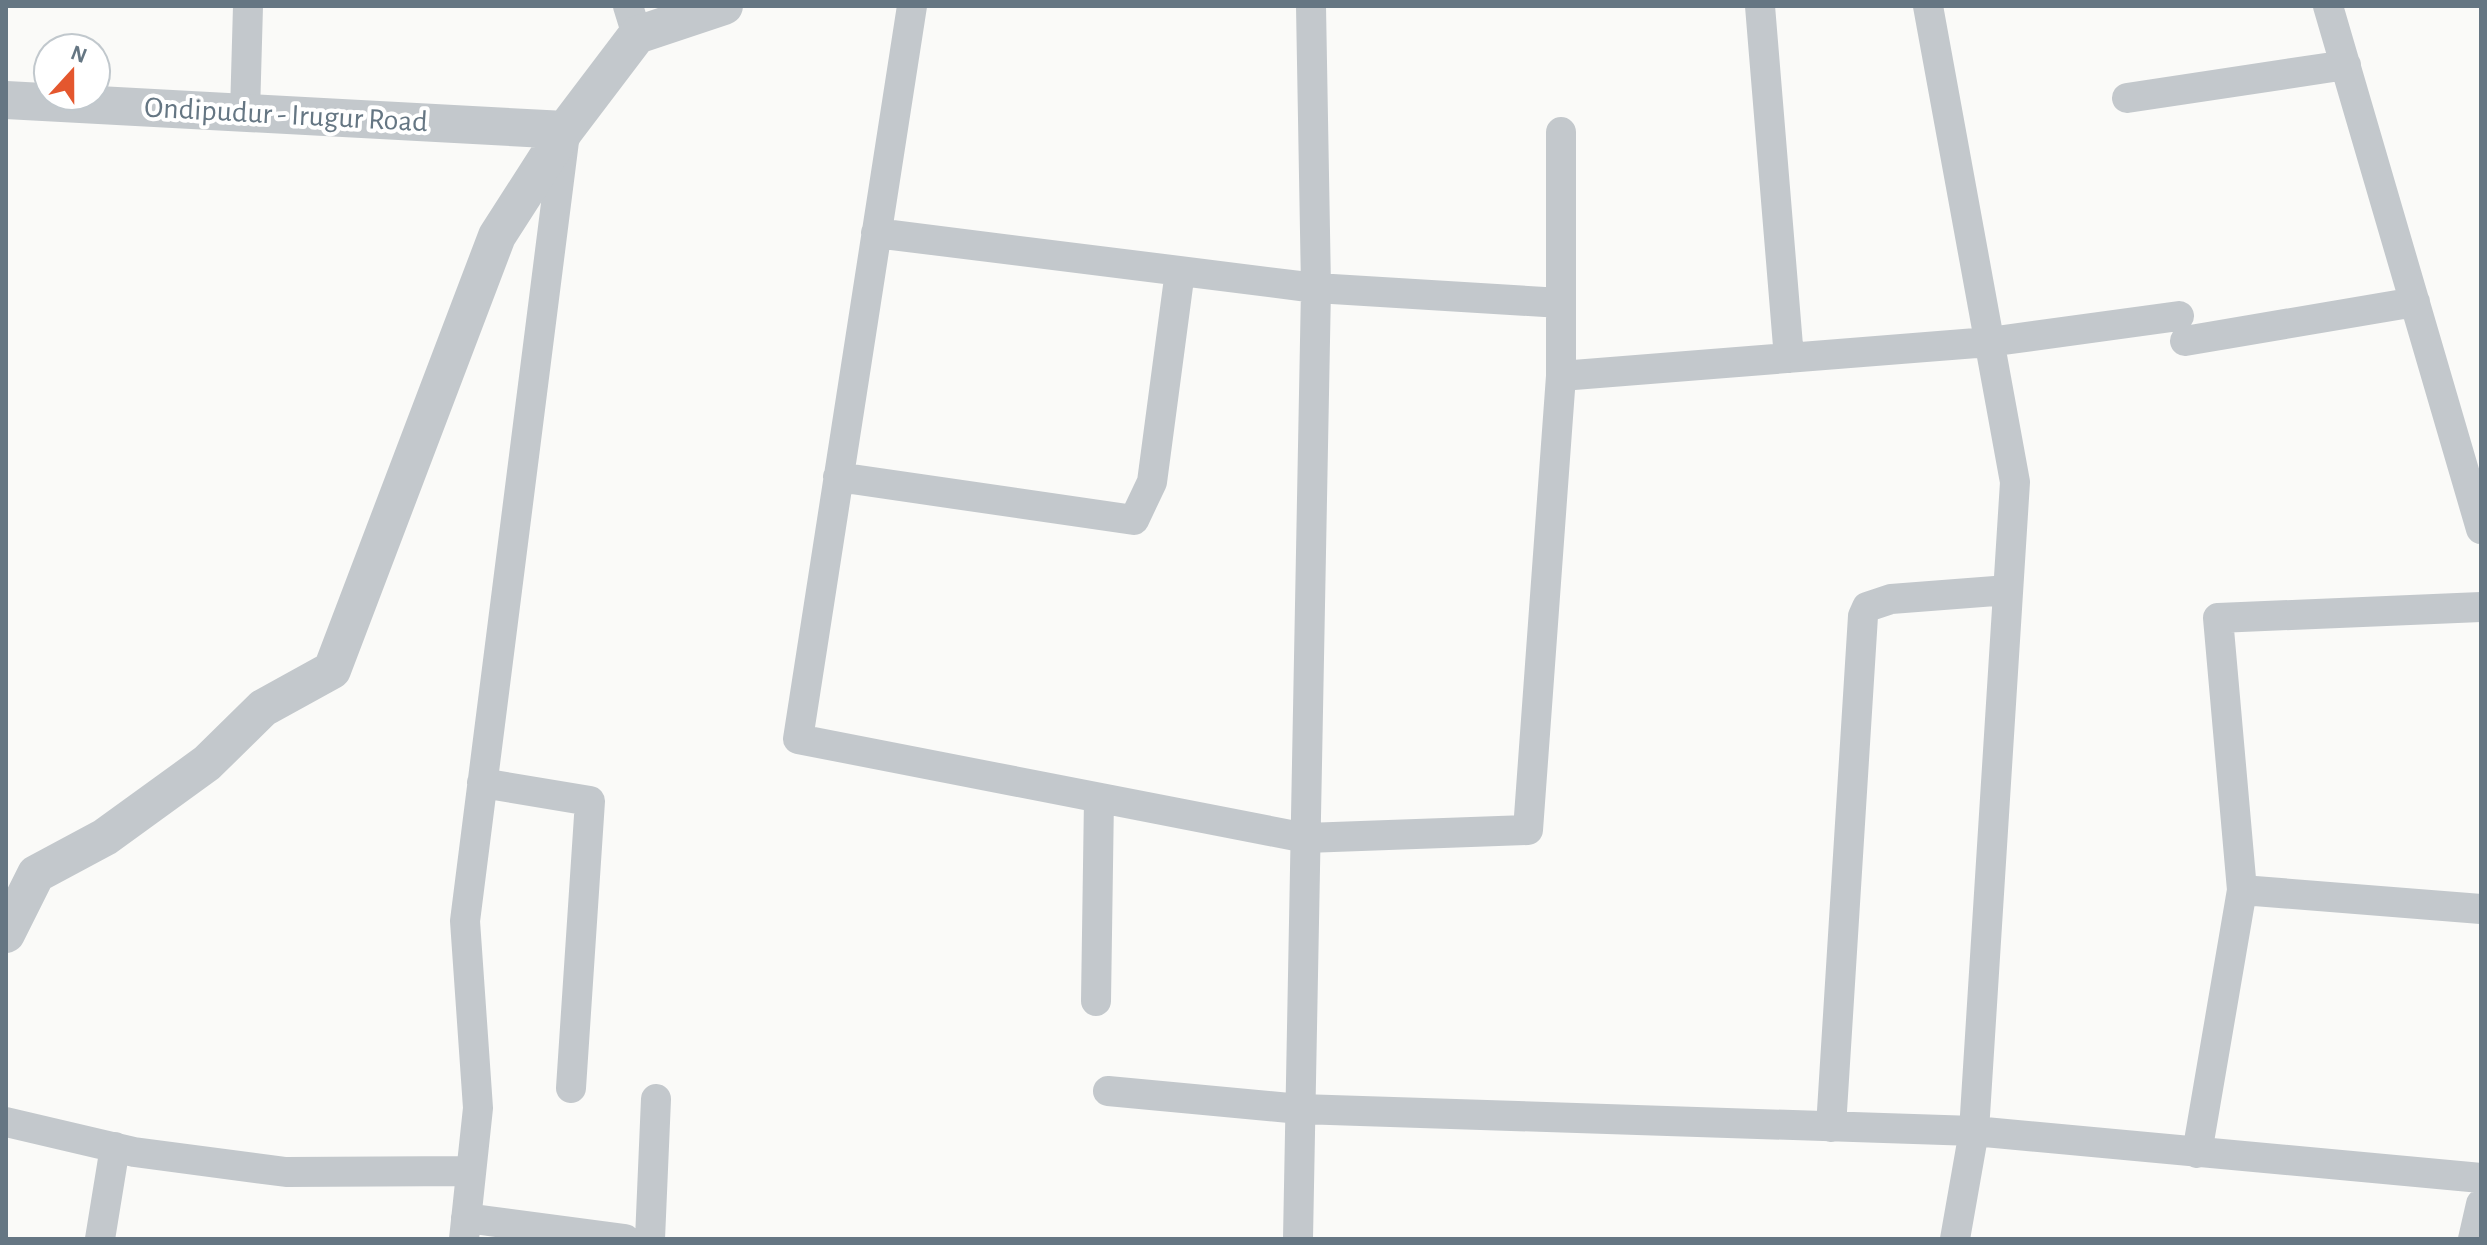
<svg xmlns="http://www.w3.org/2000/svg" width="2487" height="1245" viewBox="0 0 2487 1245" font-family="'Alegreya Sans',sans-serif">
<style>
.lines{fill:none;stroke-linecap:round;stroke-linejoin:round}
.minor{stroke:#c3c8cc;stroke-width:30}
.tertiary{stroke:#c3c8cc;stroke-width:38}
.labels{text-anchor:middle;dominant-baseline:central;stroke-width:8;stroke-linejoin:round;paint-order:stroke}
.street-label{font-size:30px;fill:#657683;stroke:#fff}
</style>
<rect width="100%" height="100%" fill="#fafaf8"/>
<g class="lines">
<path class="minor" d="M628 6 637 35
M912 6 798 739 1306 838 1528 830 1561 376 1989 342 2179 316
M1760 6 1789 358
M1928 6 2015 482 1974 1131 1955 1239
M2328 6 2481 529
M2127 98 2346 65
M245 113 248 6
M876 233 1316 288 1561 303
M2185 341 2415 302
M1561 376V132
M838 477 1134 520 1152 482 1180 271
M482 783 590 801 571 1088
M2242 890 2481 909
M1096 1001 1099 798
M1108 1091 1300 1109 1974 1131 2481 1178
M6 1122 134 1152 286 1172 471 1171
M1831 1127 1863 616 1867 607 1891 599 2008 590
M2197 1153 2242 890 2218 618 2481 607
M466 1218 625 1239
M100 1239 115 1147
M464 1239 478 1108 465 921 565 133
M650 1239 656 1099
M1298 1239 1316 288 1311 6
M2473 1239 2481 1204"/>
<path class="tertiary" d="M6 100 565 130
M6 934 36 874 105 837 207 763 263 708 332 670 497 236 565 130 637 35 724 6"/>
</g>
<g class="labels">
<g class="street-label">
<text transform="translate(286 115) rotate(3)">Ondipudur - Irugur Road</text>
</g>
</g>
<rect width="2487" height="1245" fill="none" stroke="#657683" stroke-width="16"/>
<g transform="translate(72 72) rotate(21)"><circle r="38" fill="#ffffff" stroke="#c1c8cd" stroke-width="2"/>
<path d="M0-6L14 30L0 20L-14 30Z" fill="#e4572e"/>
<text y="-12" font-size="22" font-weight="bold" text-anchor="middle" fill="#657683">N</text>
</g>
</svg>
